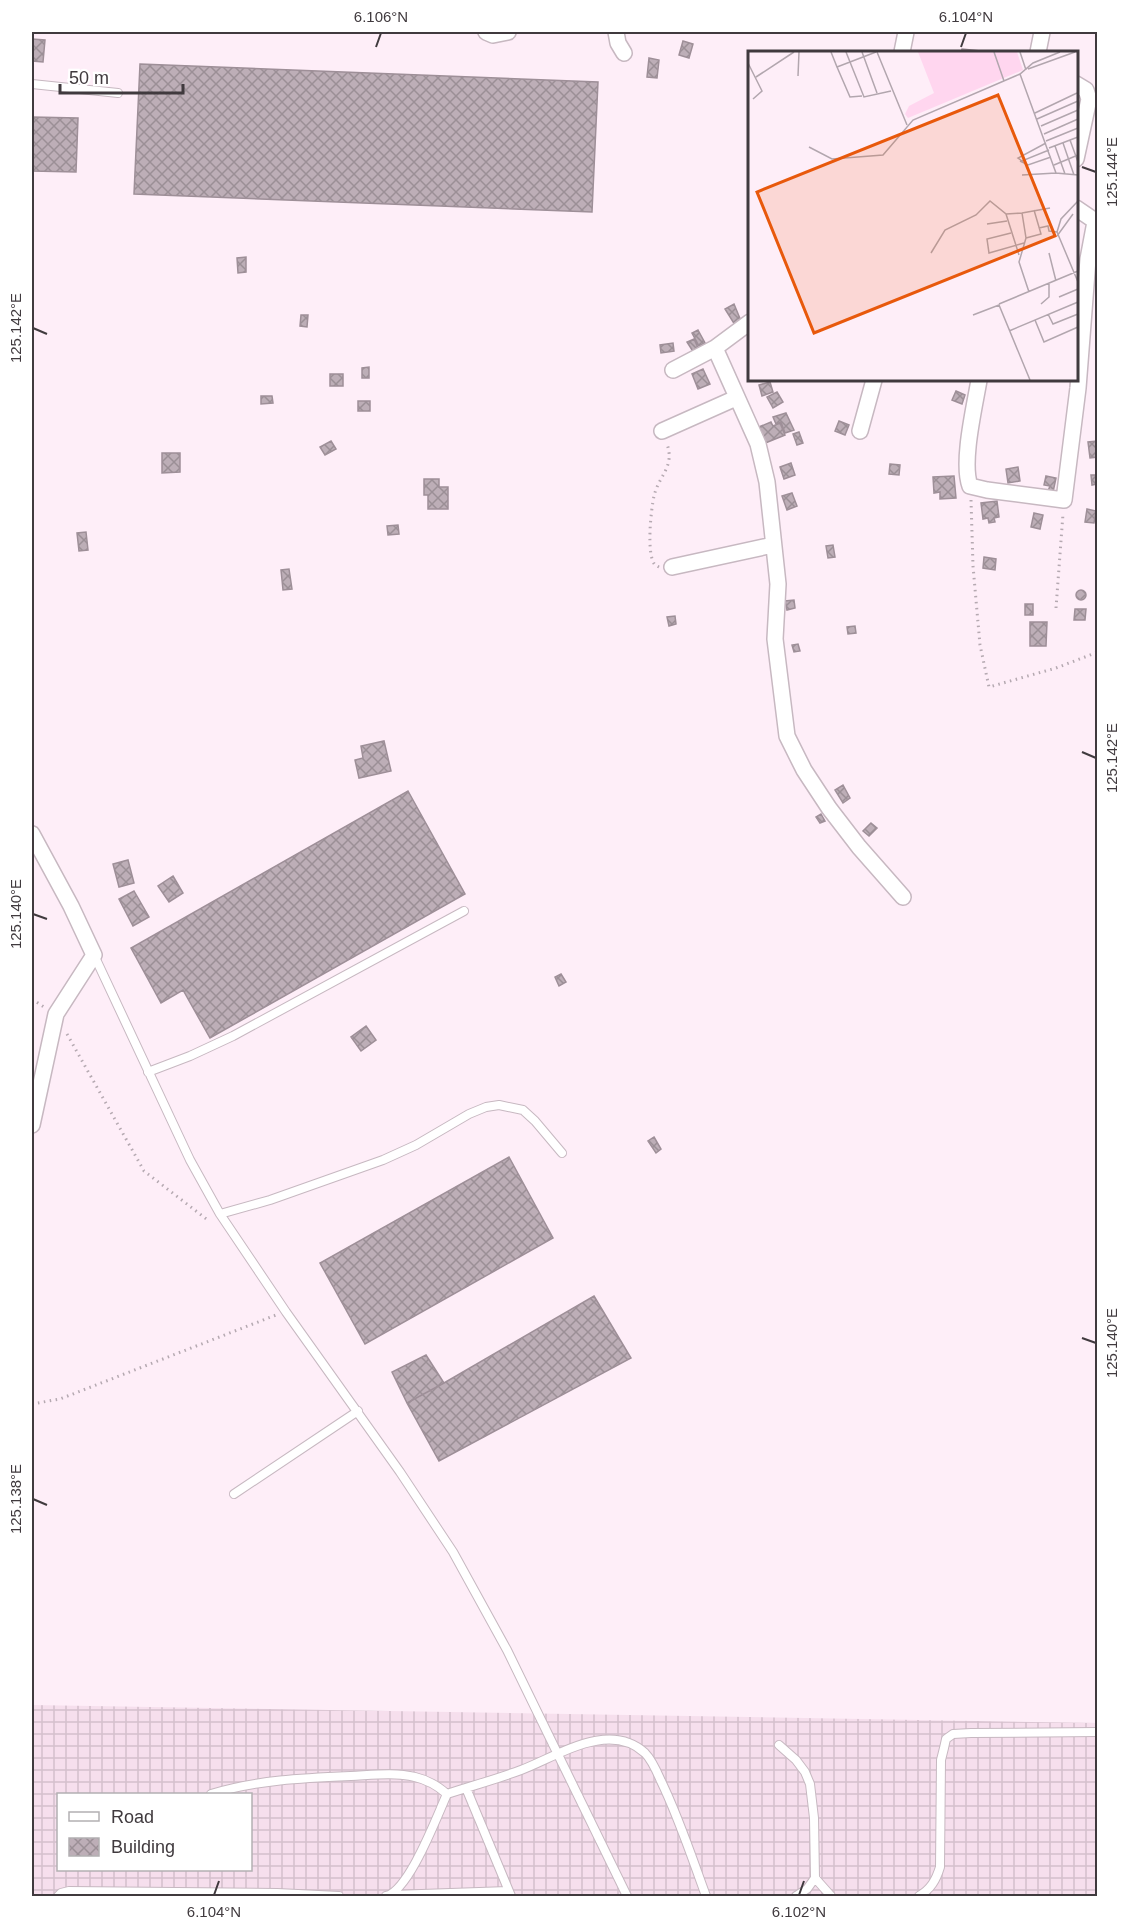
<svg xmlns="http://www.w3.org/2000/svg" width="1129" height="1928" viewBox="0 0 1129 1928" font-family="Helvetica,sans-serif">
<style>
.industrial{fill:url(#industrial-grid);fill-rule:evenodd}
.building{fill:url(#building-cross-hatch);stroke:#9e8f98;stroke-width:1.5}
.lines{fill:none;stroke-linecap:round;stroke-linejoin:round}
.lane-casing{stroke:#c7b8c1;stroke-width:10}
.street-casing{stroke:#c7b8c1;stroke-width:18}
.path{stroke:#b5a9b1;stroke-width:3;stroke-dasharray:1.5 4.5;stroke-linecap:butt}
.lane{stroke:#fff;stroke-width:8}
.street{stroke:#fff;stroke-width:15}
.ticks{fill:none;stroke:#403a3e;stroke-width:2}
.inset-road{fill:none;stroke:#b2a6ae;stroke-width:1.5}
.view{fill:#e8590c;fill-opacity:0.15;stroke:#e8590c;stroke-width:3}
.inset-edge{fill:none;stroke:#403a3e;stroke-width:3}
.neatline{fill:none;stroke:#403a3e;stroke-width:2}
.ticks-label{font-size:15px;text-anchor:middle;fill:#403a3e}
</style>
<defs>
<pattern id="industrial-grid" width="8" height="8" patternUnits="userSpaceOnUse" patternTransform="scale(1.5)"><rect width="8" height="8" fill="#f6dfed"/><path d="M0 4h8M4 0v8" fill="none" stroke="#d4c0cc"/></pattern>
<pattern id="building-cross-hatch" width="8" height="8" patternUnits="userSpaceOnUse" patternTransform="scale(1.5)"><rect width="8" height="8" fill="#bdaeb7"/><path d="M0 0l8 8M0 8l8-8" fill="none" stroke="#9b8f96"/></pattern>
</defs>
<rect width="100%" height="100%" fill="#feeef8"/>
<path class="industrial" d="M32 1705 1097 1723V1896H32ZM58 1794H250V1870H58Z"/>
<path class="building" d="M32 39 45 40 43 62 32 61Z
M683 41 693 44 689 58 679 55Z
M962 49 990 52H961Z
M649 58 659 60 657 78 647 77Z
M140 64 598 82 592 212 134 194Z
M32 117 78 118 76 172 32 171Z
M246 257V272L238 273 237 258Z
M734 304 741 321 735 325 725 309Z
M301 315H308L307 327 300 326Z
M698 330 705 343 699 346 692 333Z
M694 339 699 350 694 353 687 342Z
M673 343 674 351 661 353 660 345Z
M369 367V378H362V368Z
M703 369 710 384 698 389 692 374Z
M330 374H343V386H330Z
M770 382 773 392 762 396 759 385Z
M956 391 965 395 962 404 952 400Z
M777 392 783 402 773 408 767 397Z
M261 396H272L273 403 261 404Z
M358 401H370V411H358Z
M786 413 794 430 785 433 781 422 776 424 773 417Z
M839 421 849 425 845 435 835 431Z
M771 422 773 426 780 423 785 435 763 444 759 432 761 431 759 427Z
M799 432 803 443 797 445 793 434Z
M331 441 336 449 325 455 320 447Z
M1097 441 1098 457 1090 458 1088 442Z
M162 453H180V472L162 473Z
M791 463 795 475 784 479 780 467Z
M890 464 900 465 899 475 889 474Z
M1018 467 1020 481 1008 483 1006 469Z
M1091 475H1098V488L1097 484 1092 485Z
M954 476 956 498 940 499V492L934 493 933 477Z
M1046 476 1056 478 1053 492 1048 491 1050 486 1044 485Z
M424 479H439V487H448V509H428V495H424Z
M792 493 797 506 787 510 782 496Z
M997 501 999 517 994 518 995 522 989 523 988 518 983 519 981 503Z
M1087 509 1096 511 1094 523 1085 522Z
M1034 513 1043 515 1040 529 1031 527Z
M398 525 399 534 388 535 387 526Z
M86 532 88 550 79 551 77 533Z
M833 545 835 557 828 558 826 546Z
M984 557 996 559 995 570 983 568Z
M289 569 292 589 283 590 281 570Z
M1076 595a5 5 0 1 1 10 0a5 5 0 1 1-10 0Z
M794 600 795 608 787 610 785 601Z
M1025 604H1033V615H1025Z
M1075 609H1086L1085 620H1074Z
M675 616 676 624 669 626 667 617Z
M1030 622H1047L1046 646H1030Z
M855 626 856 633 848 634 847 627Z
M798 644 800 651 794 652 792 645Z
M384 741 391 771 359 778 355 760 363 758 361 746Z
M843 785 850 798 843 803 835 790Z
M408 791 465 894 210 1038 183 990 161 1003 131 948Z
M821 814 825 821 820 823 816 817Z
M871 823 877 828 869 836 863 831Z
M128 860 134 883 119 887 113 864Z
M173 876 183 893 169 902 158 886Z
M134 891 149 917 133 926 119 899Z
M561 974 566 982 559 986 555 977Z
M366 1026 376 1040 361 1051 351 1037Z
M654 1137 661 1149 656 1153 648 1141Z
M509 1157 553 1238 365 1344 320 1263Z
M594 1296 631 1358 439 1461 407 1403 444 1383Z
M426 1355 444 1383 407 1403 392 1372Z"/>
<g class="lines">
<defs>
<path id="lane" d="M32 84 118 93
M94 955 190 1160 220 1214 286 1312 400 1472 453 1552 507 1650 627 1896
M148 1072 190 1056 233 1036 464 911
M220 1214 270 1200 383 1160 416 1145 469 1114 486 1107 499 1105 523 1110 535 1121 562 1153
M234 1494 358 1411
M779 1745 796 1760 805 1772 810 1784 814 1818 815 1878 807 1889 796 1896
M466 1788 511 1896
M211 1794C256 1780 304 1778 351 1776 372 1775 395 1772 415 1777 428 1780 438 1786 447 1794 471 1786 497 1779 521 1770 558 1756 609 1720 645 1753 652 1760 657 1772 661 1781 679 1818 692 1858 706 1896
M815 1878 831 1896
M393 1895 508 1891
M58 1896 61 1893 69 1891 277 1893 339 1896
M386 1896C409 1891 437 1816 447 1794
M919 1896C931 1889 936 1880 940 1867L941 1760 944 1748 946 1739 953 1734 971 1733 1098 1732"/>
<path id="street" d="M486 32 493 35 508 32
M616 32 618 43 624 53
M902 52 906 32
M1038 52 1042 32
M1076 84 1086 90 1089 99 1076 159
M1076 208 1098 223
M750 322 715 348 758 444 767 482 778 584 775 639 787 736 804 770 829 808 859 847 903 897
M673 370 715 348
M979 380C975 405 961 462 970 486L987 490 1064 500 1078 388 1088 259 1095 222
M662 431 736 398
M860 431 874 380
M672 567 773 545
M32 834 71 906 94 955 56 1014 32 1125"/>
</defs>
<use href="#lane" class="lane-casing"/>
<use href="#street" class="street-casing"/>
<path class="path" d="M971 500 973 566 980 645 989 687 1056 668 1098 652
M659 567 655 565C646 554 651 510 654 496 659 475 675 467 667 444
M1056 608 1063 514
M32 999 44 1007
M67 1034 144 1171 209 1221
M32 1404 60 1399 276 1315"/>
<use href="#lane" class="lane"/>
<use href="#street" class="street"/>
</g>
<path class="ticks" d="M376 47 381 33M961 47 966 33M1082 167 1096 172M33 328 47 334M1082 752 1096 758M33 914 47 919M1082 1338 1096 1343M33 1499 47 1505M214 1895 219 1881M799 1895 804 1881"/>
<g transform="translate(748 51)">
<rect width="330" height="330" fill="#feeef8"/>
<path d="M170 1H269L275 19 160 67 157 63 161 55 186 42Z" fill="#ffd6ef"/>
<path class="inset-road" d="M83 1 89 16 128 1M98 1 116 46 143 40M114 1 129 42M129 1 159 74M246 1 256 30M272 1 278 19M0 12 14 40 5 48M89 16 102 46 114 45M280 18 327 1M272 23 308 122 330 124M50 25 51 1M8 26 46 1M287 62 329 42M289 68 330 50M293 75 330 59M296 83 330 68M322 89 330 111M298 90 330 77M298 92 270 107 274 110 301 99M315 92 326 124M307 95 317 123M61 96 84 108 135 104 165 69 272 23 285 12 312 1M301 97 330 86M272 110 280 114 303 106M306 114 330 104M274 124 308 122M330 150 313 168 309 181 330 231M274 162 302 157M258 163 274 162 278 187 271 211 281 241M239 173 259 170M291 177 300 175 301 180 309 181M263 182 239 188 241 202 276 192M309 185 325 163M278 187 293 183 286 159M183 202 197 179 228 164 242 150 258 163 271 204M301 202 308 230M311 246 330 238M251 253 330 220M293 253 301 246V232M300 263 305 273 330 263M225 264 251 254 282 329M287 269 296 291 330 276M261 280 330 251"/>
<path class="view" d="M250 44 307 185 66 282 9 141Z"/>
<rect width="330" height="330" class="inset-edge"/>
</g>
<rect width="1129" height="1928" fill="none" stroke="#ffffff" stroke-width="66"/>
<rect x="57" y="1793" width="195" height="78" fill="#ffffff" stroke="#b3b0b2" stroke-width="1.5"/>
<rect x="69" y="1812" width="30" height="9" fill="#ffffff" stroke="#b3b0b2" stroke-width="1.5"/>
<text x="111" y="1823" font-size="18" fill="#403a3e">Road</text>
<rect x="69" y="1838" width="30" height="18" fill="url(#building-cross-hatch)" stroke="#b3b0b2" stroke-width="1.5"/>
<text x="111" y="1853" font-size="18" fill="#403a3e">Building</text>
<path d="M60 84v9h123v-9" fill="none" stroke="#403a3e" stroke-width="3"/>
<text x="69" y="84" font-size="18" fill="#403a3e" stroke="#ffffff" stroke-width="4.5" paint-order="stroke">50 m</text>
<rect x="33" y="33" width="1063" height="1862" class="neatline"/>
<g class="ticks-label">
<text x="381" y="22">6.106°N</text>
<text x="966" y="22">6.104°N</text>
<text transform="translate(1112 172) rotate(-90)" y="5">125.144°E</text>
<text transform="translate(16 328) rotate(-90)" y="5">125.142°E</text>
<text transform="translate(1112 758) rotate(-90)" y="5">125.142°E</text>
<text transform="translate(16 914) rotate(-90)" y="5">125.140°E</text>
<text transform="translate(1112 1343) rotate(-90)" y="5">125.140°E</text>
<text transform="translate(16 1499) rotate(-90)" y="5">125.138°E</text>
<text x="214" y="1917">6.104°N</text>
<text x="799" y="1917">6.102°N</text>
</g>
</svg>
